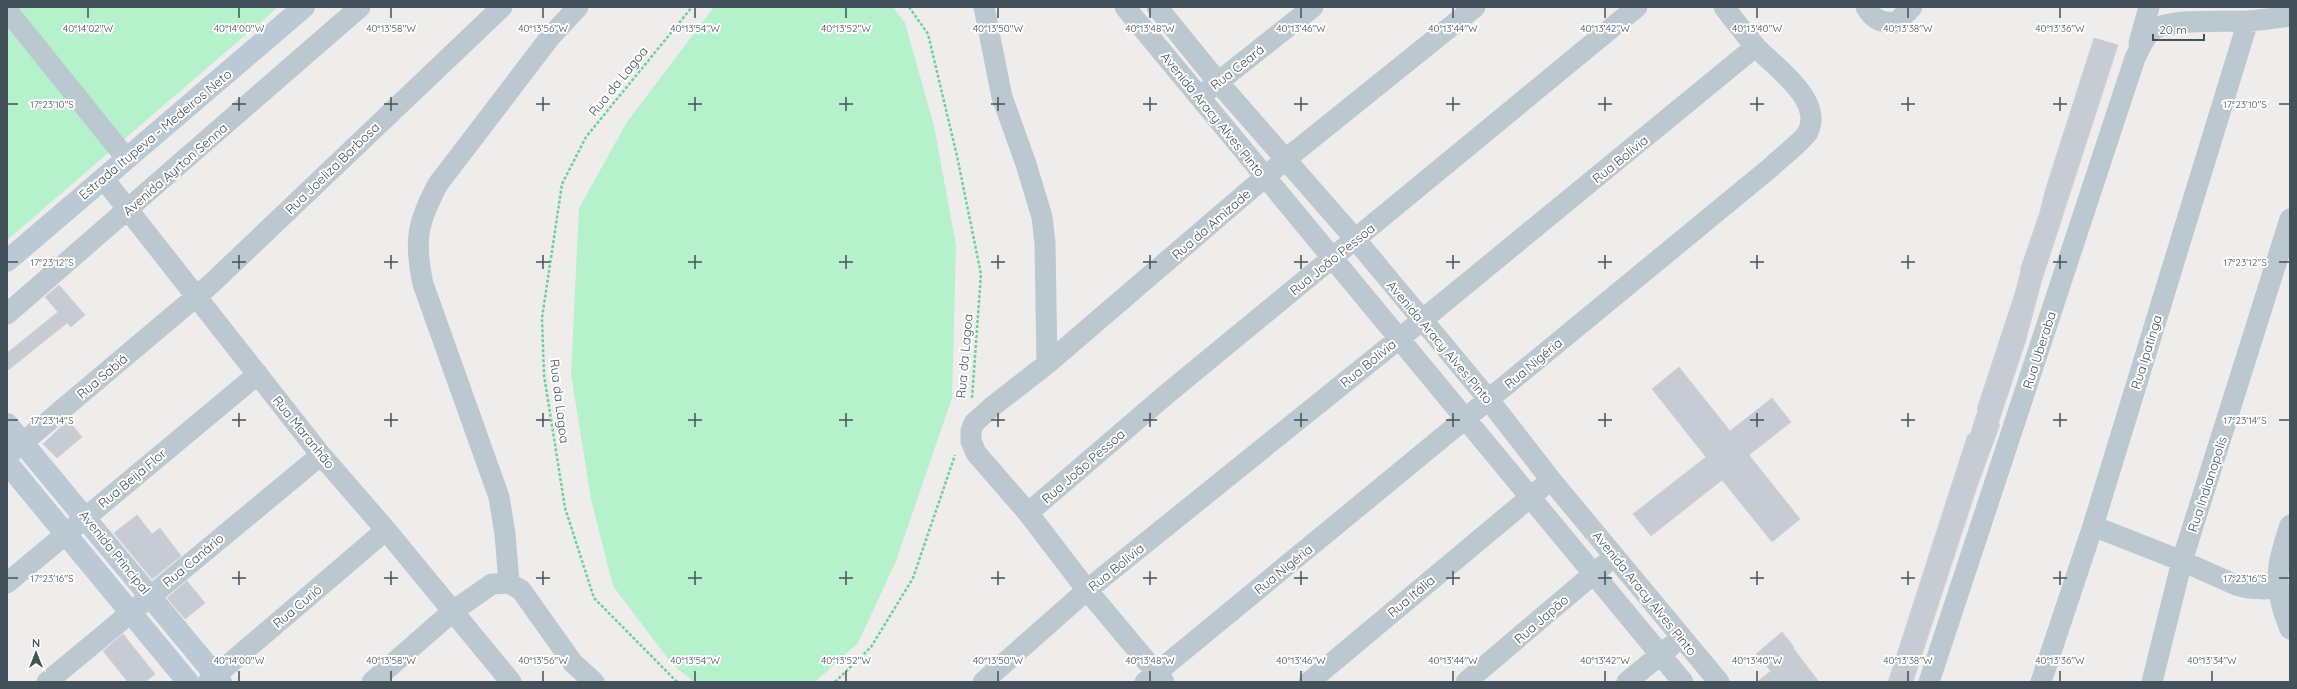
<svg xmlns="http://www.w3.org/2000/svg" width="2297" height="689" viewBox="0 0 2297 689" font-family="Quicksand,sans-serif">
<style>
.green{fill:#b5f1ca}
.building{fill:#c7cbd3;stroke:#cfd2d8}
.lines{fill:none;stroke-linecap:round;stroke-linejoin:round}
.path{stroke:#6bd19b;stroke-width:2.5;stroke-dasharray:3 2;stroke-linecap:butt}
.street{stroke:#bbc8d0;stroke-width:21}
.secondary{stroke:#bbc9d5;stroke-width:22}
.ticks{fill:none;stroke:#43515b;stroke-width:1.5}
.labels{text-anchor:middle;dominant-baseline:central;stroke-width:4;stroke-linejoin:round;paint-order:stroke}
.street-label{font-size:13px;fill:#43515b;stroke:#fff}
.ticks-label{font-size:10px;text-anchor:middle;fill:#43515b;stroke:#fff;stroke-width:4;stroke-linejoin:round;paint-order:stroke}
</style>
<rect width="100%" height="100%" fill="#efecec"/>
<path class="green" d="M7 7H278L7 240Z
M714 7H893L905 23 934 126 956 245 952 398 896 561 858 643 815 682H694L672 664 613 586 591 499 571 374 579 208 627 122Z"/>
<path class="building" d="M2094 38 2118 45 2041 283 2025 343 1998 424H2000L1977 487 1913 682H1888L1968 434 1970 435 1978 410 1977 409 2016 290 2021 270H2020L2040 212 2045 191Z
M59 285 85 315 71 327 67 323 7 371V353L58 312 45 297Z
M1679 367 1730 431 1772 398 1791 422 1749 455 1800 519 1772 542 1722 480 1651 536 1633 514 1706 457 1652 389Z
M68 420 82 437 57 458 43 444Z
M137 515 152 534 160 528 181 556 152 579 114 533Z
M187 581 205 603 185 619 167 598Z
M1782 632 1794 647 1793 648 1819 682H1757L1771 671 1756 654Z
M123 634 155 674 145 682H128L103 651Z"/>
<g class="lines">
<path class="path" d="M909 7 928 34 957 156 981 274 972 398
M677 682 594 598 565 508 544 375 542 318 562 184 586 137 692 7
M835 682 871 647 913 578 955 455"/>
<path class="street" d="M984 7 1002 97 1026 164 1042 217 1045 243 1047 364
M1125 7 1683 682
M1157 7 1218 82 1356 240 1489 400 1551 480 1719 682
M1866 7C1874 21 1882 23 1897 22L1912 7
M7 10 126 158
M2139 43 2149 7
M1208 90 1313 7
M103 178 321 455 386 530 511 682
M7 314 360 7
M7 456 211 284 502 7
M1028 513 1168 393 1637 7
M2290 525C2276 568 2272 585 2290 629
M2093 526 2182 561 2236 585 2248 588 2265 589 2278 585
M7 583 258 374
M509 583 505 534 499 497 423 284C414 241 417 223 438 184L551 36 578 7
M47 682 321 455
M208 682 386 530
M372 682 453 611 492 584 509 583 521 590 573 663 594 682
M983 682 1087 590 1421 321 1755 47
M1145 682 1770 168C1778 160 1804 140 1808 132 1824 99 1773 66 1755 46 1744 33 1734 20 1724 7
M1164 682 1087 590 1028 513 976 453 971 441V431L974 423 993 406 1047 364 1286 159 1475 7
M1309 682 1540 489
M1466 682 1604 565
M1627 682 1671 646
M1929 682 2135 58C2140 49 2144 36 2153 30 2169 18 2225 22 2247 21 2261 20 2276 18 2290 16
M2041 682 2093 526 2248 21
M2152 682 2182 561 2290 219"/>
<path class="secondary" d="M7 261 304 7
M7 424 221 682
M7 463 188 682"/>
</g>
<path class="ticks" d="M88 8V18M239 8V18M391 8V18M543 8V18M695 8V18M846 8V18M998 8V18M1150 8V18M1301 8V18M1453 8V18M1605 8V18M1757 8V18M1908 8V18M2060 8V18M239 97V111M391 97V111M543 97V111M695 97V111M846 97V111M998 97V111M1150 97V111M1301 97V111M1453 97V111M1605 97V111M1757 97V111M1908 97V111M2060 97V111M8 104H18M232 104H246M384 104H398M536 104H550M688 104H702M839 104H853M991 104H1005M1143 104H1157M1294 104H1308M1446 104H1460M1598 104H1612M1750 104H1764M1901 104H1915M2053 104H2067M2279 104H2289M239 255V269M391 255V269M543 255V269M695 255V269M846 255V269M998 255V269M1150 255V269M1301 255V269M1453 255V269M1605 255V269M1757 255V269M1908 255V269M2060 255V269M8 262H18M232 262H246M384 262H398M536 262H550M688 262H702M839 262H853M991 262H1005M1143 262H1157M1294 262H1308M1446 262H1460M1598 262H1612M1750 262H1764M1901 262H1915M2053 262H2067M2279 262H2289M239 413V427M391 413V427M543 413V427M695 413V427M846 413V427M998 413V427M1150 413V427M1301 413V427M1453 413V427M1605 413V427M1757 413V427M1908 413V427M2060 413V427M8 420H18M232 420H246M384 420H398M536 420H550M688 420H702M839 420H853M991 420H1005M1143 420H1157M1294 420H1308M1446 420H1460M1598 420H1612M1750 420H1764M1901 420H1915M2053 420H2067M2279 420H2289M239 571V585M391 571V585M543 571V585M695 571V585M846 571V585M998 571V585M1150 571V585M1301 571V585M1453 571V585M1605 571V585M1757 571V585M1908 571V585M2060 571V585M8 578H18M232 578H246M384 578H398M536 578H550M688 578H702M839 578H853M991 578H1005M1143 578H1157M1294 578H1308M1446 578H1460M1598 578H1612M1750 578H1764M1901 578H1915M2053 578H2067M2279 578H2289M239 671V681M391 671V681M543 671V681M695 671V681M846 671V681M998 671V681M1150 671V681M1301 671V681M1453 671V681M1605 671V681M1757 671V681M1908 671V681M2060 671V681M2212 671V681"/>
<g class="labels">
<g class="street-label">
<text transform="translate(1237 67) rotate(-38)">Rua Ceará</text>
<text transform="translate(618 81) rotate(-51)">Rua da Lagoa</text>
<text transform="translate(1213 114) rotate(51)">Avenida Aracy Alves Pinto</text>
<text transform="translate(155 134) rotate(-40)">Estrada Itupeva - Medeiros Neto</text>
<text transform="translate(1620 159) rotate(-39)">Rua Bolívia</text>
<text transform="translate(332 168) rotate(-44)">Rua Joeliza Barbosa</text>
<text transform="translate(175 169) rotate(-41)">Avenida Ayrton Senna</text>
<text transform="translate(1211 224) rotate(-41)">Rua da Amizade</text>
<text transform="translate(1332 259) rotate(-39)">Rua João Pessoa</text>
<text transform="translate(1440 342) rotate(50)">Avenida Aracy Alves Pinto</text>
<text transform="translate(2039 350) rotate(-72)">Rua Uberaba</text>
<text transform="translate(2146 352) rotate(-73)">Rua Ipatinga</text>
<text transform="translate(964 356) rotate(-85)">Rua da Lagoa</text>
<text transform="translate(1368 363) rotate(-39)">Rua Bolívia</text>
<text transform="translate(1533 363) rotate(-40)">Rua Nigéria</text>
<text transform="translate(102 376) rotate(-40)">Rua Sabiá</text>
<text transform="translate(560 401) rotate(83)">Rua da Lagoa</text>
<text transform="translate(304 432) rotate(51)">Rua Maranhão</text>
<text transform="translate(1083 466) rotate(-41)">Rua João Pessoa</text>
<text transform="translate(132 478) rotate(-40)">Rua Beija Flor</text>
<text transform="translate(2207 484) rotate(-72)">Rua Indianopolís</text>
<text transform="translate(115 552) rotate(51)">Avenida Principal</text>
<text transform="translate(193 560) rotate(-40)">Rua Canário</text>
<text transform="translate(1116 567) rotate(-39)">Rua Bolívia</text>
<text transform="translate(1283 569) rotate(-39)">Rua Nigéria</text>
<text transform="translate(1645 593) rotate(51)">Avenida Aracy Alves Pinto</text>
<text transform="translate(1411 596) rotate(-40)">Rua Itália</text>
<text transform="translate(297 606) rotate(-40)">Rua Curió</text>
<text transform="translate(1541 619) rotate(-41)">Rua Japão</text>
</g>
</g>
<g class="ticks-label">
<text x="88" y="32">40°14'02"W</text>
<text x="239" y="32">40°14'00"W</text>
<text x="391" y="32">40°13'58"W</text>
<text x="543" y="32">40°13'56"W</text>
<text x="695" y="32">40°13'54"W</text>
<text x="846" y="32">40°13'52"W</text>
<text x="998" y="32">40°13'50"W</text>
<text x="1150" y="32">40°13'48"W</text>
<text x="1301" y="32">40°13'46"W</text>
<text x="1453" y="32">40°13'44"W</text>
<text x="1605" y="32">40°13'42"W</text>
<text x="1757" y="32">40°13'40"W</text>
<text x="1908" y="32">40°13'38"W</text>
<text x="2060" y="32">40°13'36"W</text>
<text x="52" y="108">17°23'10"S</text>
<text x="2245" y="108">17°23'10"S</text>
<text x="52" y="266">17°23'12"S</text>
<text x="2245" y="266">17°23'12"S</text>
<text x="52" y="424">17°23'14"S</text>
<text x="2245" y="424">17°23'14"S</text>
<text x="52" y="582">17°23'16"S</text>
<text x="2245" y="582">17°23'16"S</text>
<text x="239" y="664">40°14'00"W</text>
<text x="391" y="664">40°13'58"W</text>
<text x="543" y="664">40°13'56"W</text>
<text x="695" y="664">40°13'54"W</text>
<text x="846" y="664">40°13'52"W</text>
<text x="998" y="664">40°13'50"W</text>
<text x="1150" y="664">40°13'48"W</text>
<text x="1301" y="664">40°13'46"W</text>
<text x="1453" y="664">40°13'44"W</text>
<text x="1605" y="664">40°13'42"W</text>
<text x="1757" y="664">40°13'40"W</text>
<text x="1908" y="664">40°13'38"W</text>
<text x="2060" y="664">40°13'36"W</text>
<text x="2212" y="664">40°13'34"W</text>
</g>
<rect width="2297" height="689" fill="none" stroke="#43515b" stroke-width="16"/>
<g transform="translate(36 653)" stroke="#ffffff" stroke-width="3" paint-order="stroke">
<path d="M0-3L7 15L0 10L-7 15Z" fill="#43515b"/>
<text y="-6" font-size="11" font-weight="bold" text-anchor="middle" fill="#43515b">N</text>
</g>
<path d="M2153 34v6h51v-6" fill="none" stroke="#43515b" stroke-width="2"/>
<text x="2159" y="34" font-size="12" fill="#43515b" stroke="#ffffff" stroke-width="3" paint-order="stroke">20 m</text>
</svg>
